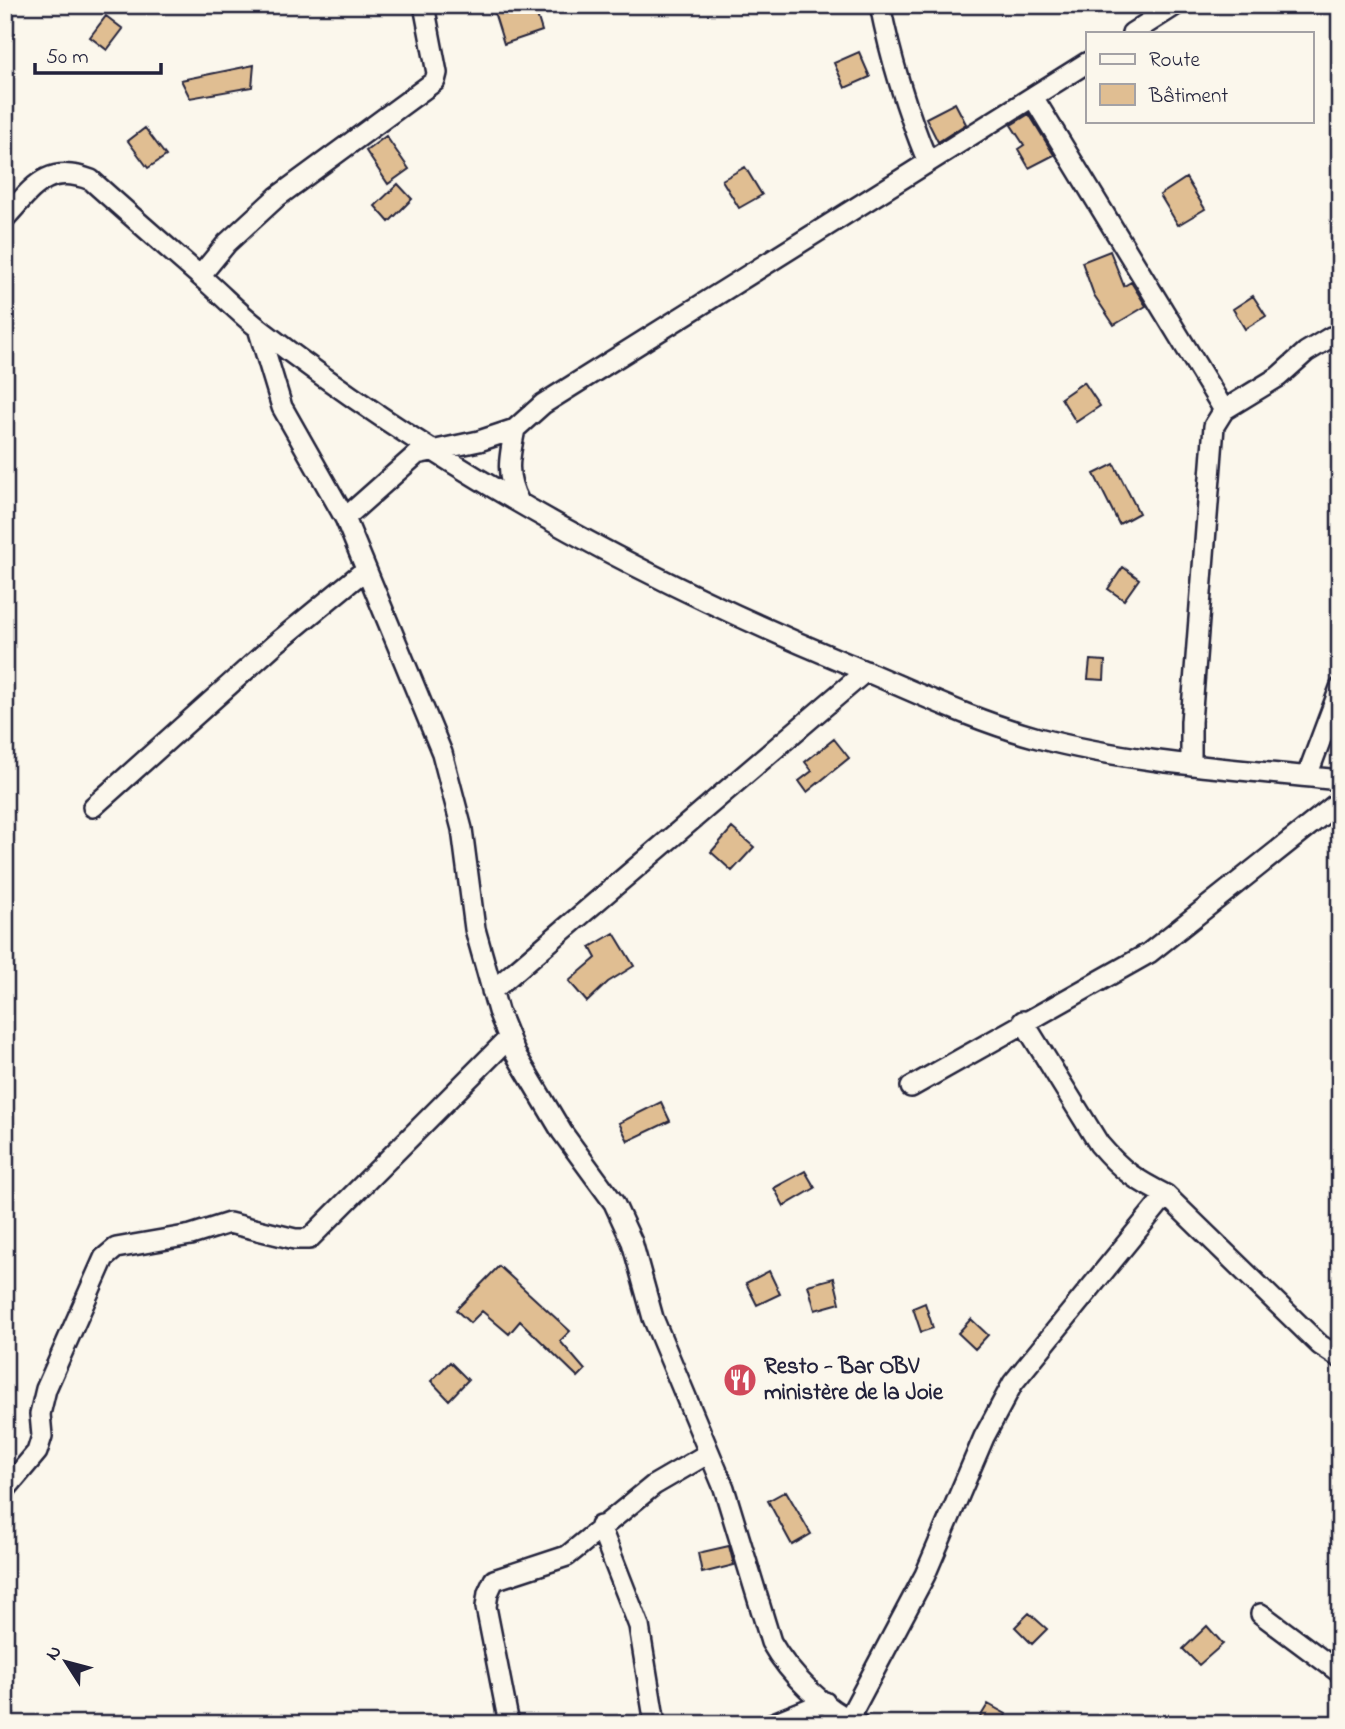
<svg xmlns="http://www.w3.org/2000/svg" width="1345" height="1729" viewBox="0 0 1345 1729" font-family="'Indie Flower',sans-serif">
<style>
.building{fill:#e0be92;stroke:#22223b;stroke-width:2}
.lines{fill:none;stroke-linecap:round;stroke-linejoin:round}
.minor-casing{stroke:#22223b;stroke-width:24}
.minor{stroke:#fbf7ec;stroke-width:19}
.labels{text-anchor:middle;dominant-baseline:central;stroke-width:5;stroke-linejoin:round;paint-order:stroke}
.poi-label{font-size:23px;font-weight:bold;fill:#22223b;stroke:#fbf7ec;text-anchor:start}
</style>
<rect width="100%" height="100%" fill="#fbf7ec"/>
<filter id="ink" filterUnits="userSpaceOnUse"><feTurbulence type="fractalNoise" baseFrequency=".0143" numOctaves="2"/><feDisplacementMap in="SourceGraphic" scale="14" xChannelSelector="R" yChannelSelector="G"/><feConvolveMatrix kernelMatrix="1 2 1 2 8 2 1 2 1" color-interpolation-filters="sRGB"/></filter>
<g filter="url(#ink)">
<path class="building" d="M515 5H534L542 31 504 44 494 12Z
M106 16 123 29 107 50 90 37Z
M859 52 870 77 845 88 834 63Z
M254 65 252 87 190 98 181 80Z
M955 103 966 124 938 142 926 118Z
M1029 114 1054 155 1029 168 1018 149 1024 145 1011 125Z
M145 128 166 156 148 168 128 141Z
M386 136 409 169 388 184 366 151Z
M745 167 762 195 739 208 722 180Z
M1186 178 1205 209 1178 225 1160 195Z
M398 184 412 199 389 222 375 206Z
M1110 251 1124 286 1131 282 1146 306 1114 325 1094 295 1082 262Z
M1253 296 1266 316 1245 329 1233 309Z
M1084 382 1100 406 1076 422 1061 398Z
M1114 464 1139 513 1119 524 1094 474Z
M1123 567 1139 579 1124 600 1108 589Z
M1090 660 1105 661 1104 680 1088 679Z
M834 739 849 758 807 792 799 781 812 771 805 762Z
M732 828 754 847 732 871 711 852Z
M614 933 634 966 608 982 587 1002 569 981 596 958 590 947Z
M661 1102 670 1121 628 1141 619 1123Z
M805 1171 815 1188 784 1206 774 1188Z
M499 1266 570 1331 560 1341 585 1370 578 1377 520 1321 509 1334 482 1311 470 1323 456 1310Z
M769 1271 780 1294 757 1305 746 1283Z
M834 1278 840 1303 815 1310 808 1285Z
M925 1303 933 1328 921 1332 913 1308Z
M971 1319 988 1335 975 1349 958 1333Z
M450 1362 468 1380 449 1400 431 1381Z
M786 1491 811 1534 792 1545 768 1501Z
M729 1546 734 1565 702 1573 698 1553Z
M1029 1613 1047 1629 1032 1644 1015 1627Z
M1207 1626 1223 1644 1199 1665 1183 1649Z
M988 1704 1006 1714 1002 1724H976Z"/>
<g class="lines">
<defs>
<path id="minor" d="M880 5C891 60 906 109 927 160
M1132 33 1176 5
M1033 97 1224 410
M5 218C33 188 46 163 91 180 130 215 169 249 208 283 226 299 242 316 261 330 439 468 638 577 846 663 909 689 971 720 1038 738 1136 764 1239 769 1340 780
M200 276 227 243 277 197 435 81 437 73 424 5
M258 328 282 407 345 518 442 753 462 829 475 929 498 1011 515 1053 562 1132 614 1203 632 1242 653 1318 724 1488 771 1642C789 1674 824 1709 858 1724
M515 429C509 458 505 476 519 502
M345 518 417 454 479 441 515 429 543 404 1088 62
M1191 765V722L1214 426 1224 410 1278 377 1306 352 1331 337 1340 336
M1307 776 1340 688
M93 807 275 644 365 570
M492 991 866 671
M1023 1021 1099 1144C1122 1171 1136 1180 1166 1195L1320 1345 1340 1358
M911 1087 1149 953 1340 801
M5 1490 37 1452 42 1436 40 1414 46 1389 104 1258 116 1248 191 1235 229 1223 295 1239H309L509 1038
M600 1526 639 1626 655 1724
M1261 1614 1340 1673
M848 1720 925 1575 984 1437 1013 1383 1166 1195
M509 1724 486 1607 488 1593 494 1580 567 1556 654 1485 709 1453
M771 1724 825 1702"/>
</defs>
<use href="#minor" class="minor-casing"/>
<use href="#minor" class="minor"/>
</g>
</g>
<defs>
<symbol id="restaurant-disc" viewBox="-11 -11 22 22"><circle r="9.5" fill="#d1495b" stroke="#fbf7ec"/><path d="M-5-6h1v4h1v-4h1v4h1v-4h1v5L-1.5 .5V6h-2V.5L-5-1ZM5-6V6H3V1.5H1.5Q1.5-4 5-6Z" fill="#fff"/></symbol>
</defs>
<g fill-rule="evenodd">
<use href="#restaurant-disc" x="721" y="1361" width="38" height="38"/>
</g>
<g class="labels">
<g class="poi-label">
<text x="764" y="1367">Resto - Bar OBV<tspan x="764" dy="26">ministère de la Joie</tspan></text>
</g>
</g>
<rect width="1345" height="1729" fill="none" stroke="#fbf7ec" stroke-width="28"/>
<rect x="14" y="14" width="1317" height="1701" fill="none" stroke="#22223b" stroke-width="2.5" filter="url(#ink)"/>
<rect x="1086" y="32" width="228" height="91" fill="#fbf7ec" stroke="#a4a2a5" stroke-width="2"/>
<rect x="1100" y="54" width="35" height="10" fill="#fbf7ec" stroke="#a4a2a5" stroke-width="2"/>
<text x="1149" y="66" font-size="21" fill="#22223b">Route</text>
<rect x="1100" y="84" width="35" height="21" fill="#e0be92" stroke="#a4a2a5" stroke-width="2"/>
<text x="1149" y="102" font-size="21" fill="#22223b">Bâtiment</text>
<g transform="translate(66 1662) rotate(306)" stroke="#fbf7ec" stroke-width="5" paint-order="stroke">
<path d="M0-5L12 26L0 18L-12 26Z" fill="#22223b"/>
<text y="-10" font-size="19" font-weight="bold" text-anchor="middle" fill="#22223b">N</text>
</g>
<path d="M35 63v10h126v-10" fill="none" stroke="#22223b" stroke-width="3.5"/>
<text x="46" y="63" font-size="21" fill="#22223b" stroke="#fbf7ec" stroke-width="5" paint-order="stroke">50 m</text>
</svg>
